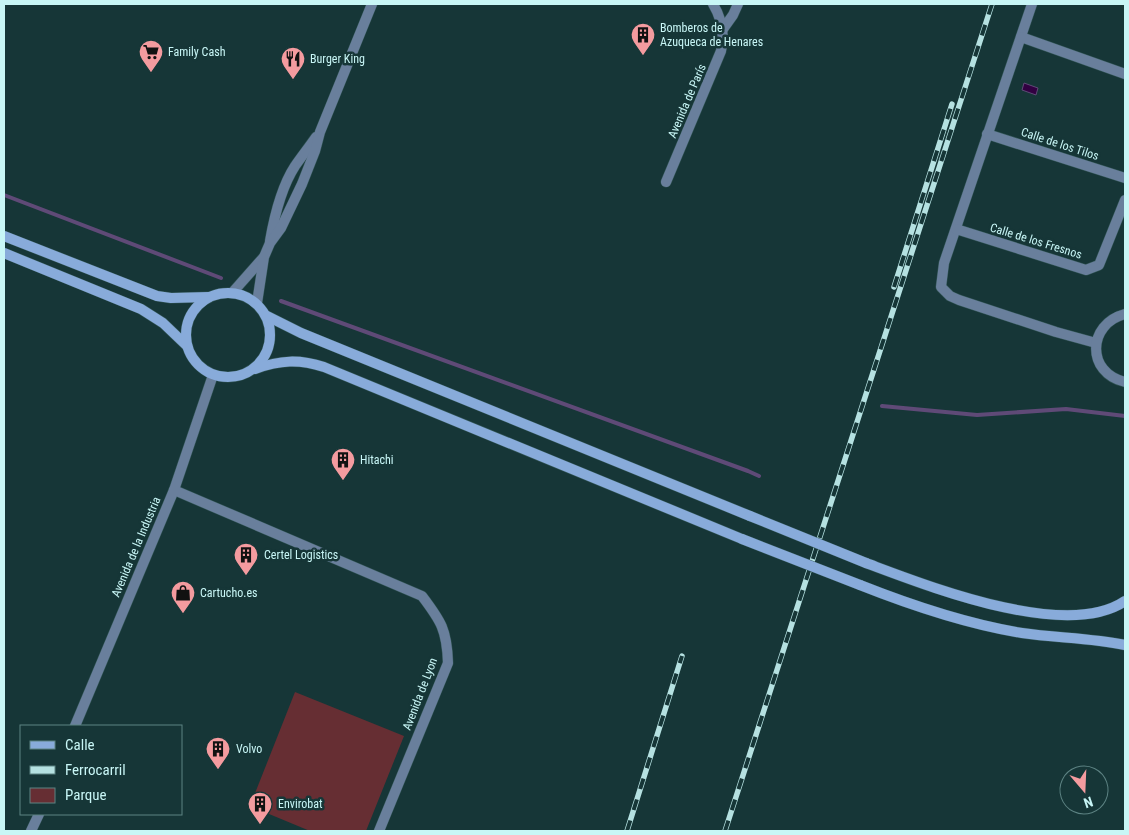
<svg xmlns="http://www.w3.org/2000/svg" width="1129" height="835" font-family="'Roboto Condensed',sans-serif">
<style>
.green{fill:#662e33}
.water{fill:#320041;stroke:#5f4a77}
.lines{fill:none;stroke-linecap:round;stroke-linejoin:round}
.stream{stroke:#5f4a77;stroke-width:4}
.minor-casing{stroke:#325556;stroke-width:11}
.tertiary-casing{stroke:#325556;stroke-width:11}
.secondary-casing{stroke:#325556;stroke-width:11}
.minor{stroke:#697f9c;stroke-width:10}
.tertiary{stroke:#697f9c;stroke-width:10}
.secondary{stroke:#88abda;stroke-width:10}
.rail-casing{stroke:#b5e1e1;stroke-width:5.5}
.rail{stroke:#163637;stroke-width:4;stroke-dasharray:11;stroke-linecap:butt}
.secondary-bridge-casing{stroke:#325556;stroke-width:11;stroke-linecap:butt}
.secondary-bridge{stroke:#88abda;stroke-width:10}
.labels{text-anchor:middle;stroke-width:5;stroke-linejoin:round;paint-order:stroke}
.poi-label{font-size:12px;fill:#c8f6f6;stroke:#163637;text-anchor:start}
.street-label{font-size:12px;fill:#c8f6f6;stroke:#163637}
</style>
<rect width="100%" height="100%" fill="#163637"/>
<path class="green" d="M 295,692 L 404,736 L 366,831 L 310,831 L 250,806 Z"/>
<path class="water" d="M 1024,83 L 1038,88 L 1036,95 L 1022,90 Z"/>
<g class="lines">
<g class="stream">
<path d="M 4,195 L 221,278"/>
<path d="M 281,301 L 748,471 L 759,476"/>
<path d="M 882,406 L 977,415 L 1066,409 L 1125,416"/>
</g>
<defs>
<g id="minor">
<path d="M 1032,4 L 944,263 L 941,287 L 950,296 L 959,300 L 1056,332 L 1096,343"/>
<path d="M 723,29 L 733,15 L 738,4"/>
<path d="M 1021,37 L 1125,74"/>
<path d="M 987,134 L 1125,178"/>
<path d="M 666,182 L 721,51 C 725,34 722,19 713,4"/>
<path d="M 956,229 L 1086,270 L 1099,265 L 1125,200"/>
<path d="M 1125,314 C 1087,324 1086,373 1125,382"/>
<path d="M 174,490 L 422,596 C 441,621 447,630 448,663 L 379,831"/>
<path d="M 75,726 L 174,490 L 213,375"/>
<path d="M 31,831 L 39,814"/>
</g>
<g id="tertiary">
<path d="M 270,241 C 274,218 282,186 295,166 C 302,156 309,147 316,137"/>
<path d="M 232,293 L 263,258"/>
<path d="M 257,303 L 264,257 L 270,243 L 281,228 L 302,184 L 315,151 L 320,132 L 372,4"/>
</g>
<g id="secondary">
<path d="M 4,236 L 157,296 L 171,298 L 209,297"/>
<path d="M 4,253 L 141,309 L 163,323 L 186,345"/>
<circle cx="228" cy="335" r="42"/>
<path d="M 267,316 L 301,333 L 750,516"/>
<path d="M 255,369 C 280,360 299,359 324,367 L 742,539"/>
<path d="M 866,563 C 928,586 1066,641 1125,601"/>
<path d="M 860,585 C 913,606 966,624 1022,633 C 1056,638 1091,638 1125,645"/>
</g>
</defs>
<use href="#minor" class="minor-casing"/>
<use href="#tertiary" class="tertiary-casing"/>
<use href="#secondary" class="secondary-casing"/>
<use href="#minor" class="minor"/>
<use href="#tertiary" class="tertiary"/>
<use href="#secondary" class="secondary"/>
<defs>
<g id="rail">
<path d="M 894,287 L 952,104"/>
<path d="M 627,831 L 682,656"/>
<path d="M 725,831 L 992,4"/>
</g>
</defs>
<use href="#rail" class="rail-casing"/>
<use href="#rail" class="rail"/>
<defs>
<g id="secondary-bridge">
<path d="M 750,516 L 866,563"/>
<path d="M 742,539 L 860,585"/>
</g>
</defs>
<use href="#secondary-bridge" class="secondary-bridge-casing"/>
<use href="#secondary-bridge" class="secondary-bridge"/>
</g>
<defs>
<symbol id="building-pin" viewBox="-11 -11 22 30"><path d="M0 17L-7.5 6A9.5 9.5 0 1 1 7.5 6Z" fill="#f49b9f" stroke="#163637"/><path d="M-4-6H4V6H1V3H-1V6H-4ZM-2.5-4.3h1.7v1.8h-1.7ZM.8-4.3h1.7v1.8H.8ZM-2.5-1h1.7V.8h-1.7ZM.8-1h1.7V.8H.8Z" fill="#111"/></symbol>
<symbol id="supermarket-pin" viewBox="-11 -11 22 30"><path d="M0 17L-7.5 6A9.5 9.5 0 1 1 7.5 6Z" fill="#f49b9f" stroke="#163637"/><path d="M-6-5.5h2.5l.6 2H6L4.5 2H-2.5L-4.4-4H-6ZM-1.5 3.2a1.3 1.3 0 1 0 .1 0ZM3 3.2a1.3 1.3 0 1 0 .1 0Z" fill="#111"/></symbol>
<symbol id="restaurant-pin" viewBox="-11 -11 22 30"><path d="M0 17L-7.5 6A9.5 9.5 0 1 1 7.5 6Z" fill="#f49b9f" stroke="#163637"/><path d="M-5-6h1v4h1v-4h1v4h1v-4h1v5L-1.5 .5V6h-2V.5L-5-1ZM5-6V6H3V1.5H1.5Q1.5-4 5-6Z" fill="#111"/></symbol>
<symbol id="shop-pin" viewBox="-11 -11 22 30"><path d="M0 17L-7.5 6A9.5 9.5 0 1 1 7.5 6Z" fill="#f49b9f" stroke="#163637"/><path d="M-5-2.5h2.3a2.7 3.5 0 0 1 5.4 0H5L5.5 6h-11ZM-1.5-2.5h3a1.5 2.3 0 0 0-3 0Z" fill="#111"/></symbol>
</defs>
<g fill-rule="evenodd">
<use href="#building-pin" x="629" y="21" width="28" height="38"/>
<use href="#supermarket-pin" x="137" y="38" width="28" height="38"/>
<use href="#restaurant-pin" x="279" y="45" width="28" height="38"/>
<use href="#building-pin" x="329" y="446" width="28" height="38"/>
<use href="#building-pin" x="232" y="541" width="28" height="38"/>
<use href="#shop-pin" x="169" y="579" width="28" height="38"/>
<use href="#building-pin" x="204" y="735" width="28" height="38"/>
<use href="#building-pin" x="246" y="790" width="28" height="38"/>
</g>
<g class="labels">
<g class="poi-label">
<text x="660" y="32">Bomberos de<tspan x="660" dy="14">Azuqueca de Henares</tspan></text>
<text x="168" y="56">Family Cash</text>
<text x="310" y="63">Burger King</text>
<text x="360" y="464">Hitachi</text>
<text x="264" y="559">Certel Logistics</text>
<text x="200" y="597">Cartucho.es</text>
<text x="236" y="753">Volvo</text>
<text x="278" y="808">Envirobat</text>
</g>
<g class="street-label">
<text transform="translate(687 101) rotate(-67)" y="4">Avenida de París</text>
<text transform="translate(1060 144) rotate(18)" y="4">Calle de los Tilos</text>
<text transform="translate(1036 241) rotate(17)" y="4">Calle de los Fresnos</text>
<text transform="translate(136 547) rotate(-67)" y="4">Avenida de la Industria</text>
<text transform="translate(420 694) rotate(-69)" y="4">Avenida de Lyon</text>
</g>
</g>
<rect width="1129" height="835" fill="none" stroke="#c8f6f6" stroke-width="10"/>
<rect x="20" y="725" width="162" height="90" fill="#163637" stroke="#5d8383"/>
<rect x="30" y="741" width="25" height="8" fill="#88abda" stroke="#5d8383"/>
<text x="65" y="750" font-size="15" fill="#c8f6f6">Calle</text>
<rect x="30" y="766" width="25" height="8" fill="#b5e1e1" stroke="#5d8383"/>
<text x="65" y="775" font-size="15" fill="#c8f6f6">Ferrocarril</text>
<rect x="30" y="788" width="25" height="15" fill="#662e33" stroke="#5d8383"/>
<text x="65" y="800" font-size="15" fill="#c8f6f6">Parque</text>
<g transform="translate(1084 790) rotate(161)"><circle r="24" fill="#163637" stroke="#5d8383"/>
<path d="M0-4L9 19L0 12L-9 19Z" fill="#f49b9f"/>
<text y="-8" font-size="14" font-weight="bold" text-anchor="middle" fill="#c8f6f6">N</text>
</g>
</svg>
